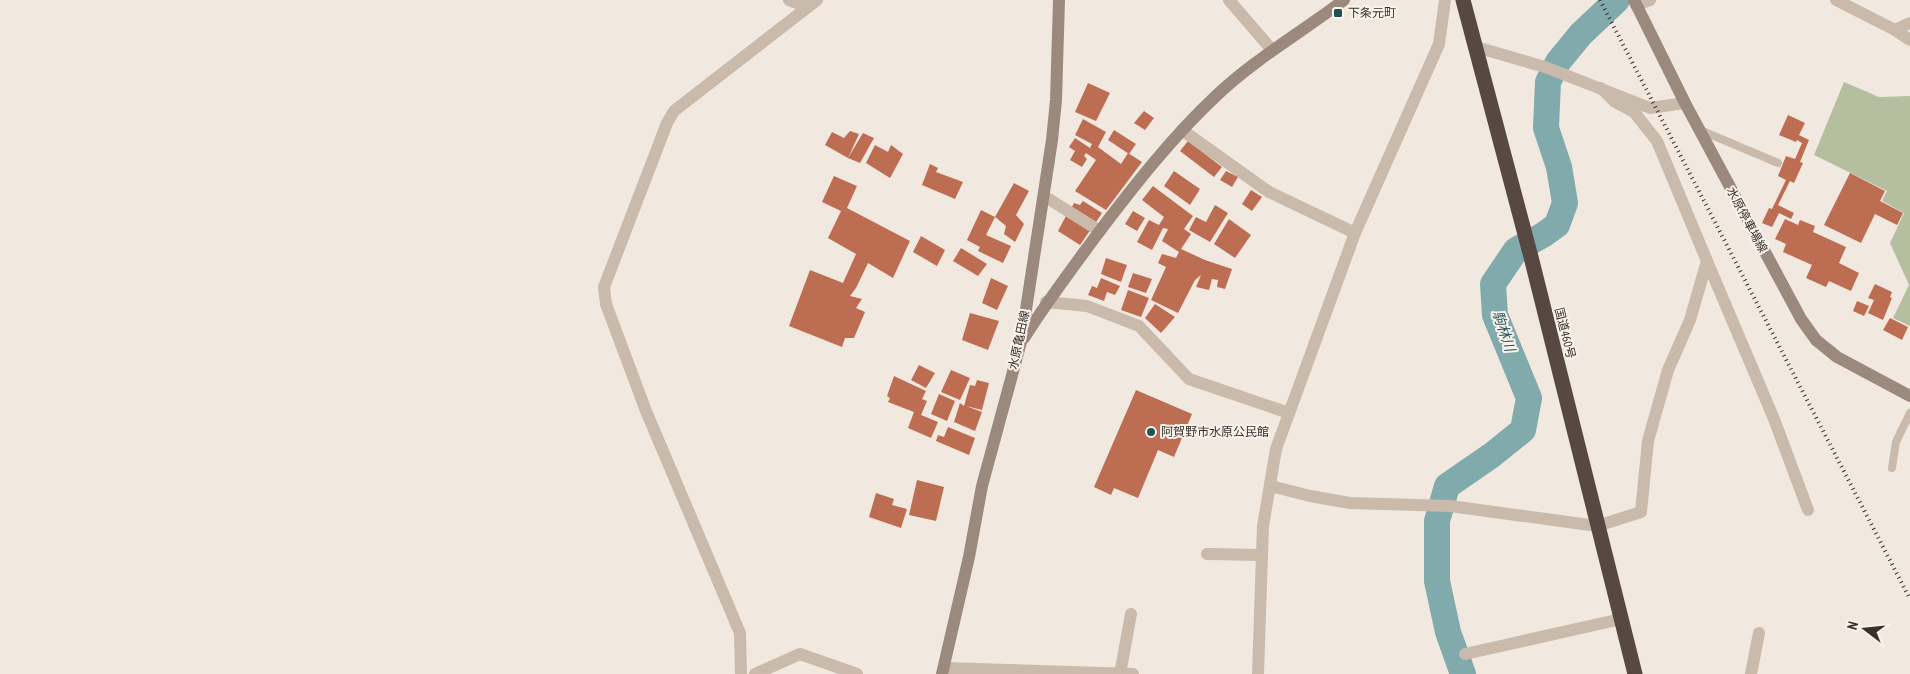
<svg xmlns="http://www.w3.org/2000/svg" width="1910" height="674" font-family="'PT Sans Narrow','Noto Sans JP',sans-serif">
<style>
.green{fill:#b5bfa0}
.lines{fill:none;stroke-linecap:round;stroke-linejoin:round}
.river{stroke:#81aaac;stroke-width:26}
.building{fill:#bd6d52}
.lane{stroke:#c9baac;stroke-width:8}
.street{stroke:#c9baac;stroke-width:12}
.secondary{stroke:#9c897e;stroke-width:12}
.highway{stroke:#574942;stroke-width:15}
.rail{stroke:#372f2b;stroke-width:4;stroke-dasharray:1 4;stroke-linecap:butt}
.poi-dot{fill:#235256;stroke:#f9f3ec;stroke-width:2}
.labels{text-anchor:middle;stroke-width:4;stroke-linejoin:round;paint-order:stroke}
.poi-label{font-size:12px;fill:#372f2b;stroke:#f9f3ec;text-anchor:start}
.street-label{font-size:12px;fill:#372f2b;stroke:#f9f3ec}
.water-label{font-size:14px;font-style:italic;fill:#235256;stroke:#f9f3ec}
</style>
<rect width="100%" height="100%" fill="#f1e9e0"/>
<path class="green" d="M 1844,82 L 1879,97 L 1910,96 L 1910,326 L 1893,318 L 1909,285 L 1890,243 L 1904,213 L 1882,201 L 1887,191 L 1814,155 Z"/>
<g class="lines">
<path class="river" d="M 1463,674 L 1448,632 L 1437,581 L 1437,521 L 1447,486 L 1492,455 L 1523,430 L 1529,398 L 1495,315 L 1493,284 L 1516,250 L 1543,235 L 1557,225 L 1565,203 L 1559,167 L 1546,128 L 1548,82 L 1558,62 L 1581,34 L 1617,0"/>
</g>
<g class="building">
<path d="M 1088,83 L 1110,93 L 1096,121 L 1075,112 Z"/>
<path d="M 1144,111 L 1154,118 L 1145,130 L 1134,123 Z"/>
<path d="M 1788,115 L 1805,123 L 1799,135 L 1809,140 L 1800,162 L 1803,163 L 1794,183 L 1790,181 L 1778,205 L 1794,213 L 1791,219 L 1779,213 L 1772,227 L 1762,223 L 1769,208 L 1772,209 L 1786,180 L 1778,176 L 1786,156 L 1795,159 L 1802,143 L 1797,140 L 1796,142 L 1779,135 Z"/>
<path d="M 1083,119 L 1106,132 L 1098,147 L 1121,164 L 1128,153 L 1142,162 L 1106,210 L 1075,191 L 1096,160 L 1086,153 L 1084,156 L 1087,159 L 1082,167 L 1070,160 L 1075,151 L 1069,147 L 1075,138 L 1090,148 L 1092,144 L 1075,135 Z"/>
<path d="M 1114,130 L 1136,144 L 1129,154 L 1108,140 Z"/>
<path d="M 850,131 L 859,134 L 848,158 L 863,133 L 874,138 L 860,163 L 848,158 L 825,145 L 832,132 L 844,138 Z"/>
<path d="M 1188,141 L 1222,167 L 1214,177 L 1180,151 Z"/>
<path d="M 875,145 L 888,152 L 891,145 L 903,154 L 890,178 L 866,163 Z"/>
<path d="M 930,164 L 938,168 L 936,172 L 963,182 L 955,199 L 922,185 Z"/>
<path d="M 1174,171 L 1200,189 L 1190,205 L 1164,186 Z"/>
<path d="M 1226,171 L 1238,177 L 1232,187 L 1220,180 Z"/>
<path d="M 1850,173 L 1885,191 L 1880,201 L 1903,213 L 1897,225 L 1875,214 L 1861,243 L 1824,225 Z"/>
<path d="M 834,176 L 857,186 L 847,208 L 910,241 L 893,278 L 868,263 L 856,288 L 850,296 L 862,299 L 856,308 L 865,312 L 854,338 L 845,338 L 842,347 L 789,326 L 810,270 L 843,283 L 856,254 L 828,238 L 841,211 L 822,202 Z"/>
<path d="M 1014,183 L 1029,191 L 1016,215 L 1024,224 L 1015,242 L 1004,234 L 1006,226 L 995,217 Z"/>
<path d="M 1153,186 L 1193,216 L 1184,229 L 1191,234 L 1181,249 L 1205,260 L 1232,269 L 1225,289 L 1217,287 L 1218,280 L 1212,279 L 1209,290 L 1196,287 L 1201,275 L 1195,280 L 1178,313 L 1151,300 L 1166,267 L 1158,263 L 1162,254 L 1176,258 L 1179,252 L 1162,241 L 1168,229 L 1163,228 L 1152,250 L 1137,242 L 1149,220 L 1159,225 L 1164,217 L 1142,200 Z"/>
<path d="M 1251,190 L 1262,197 L 1252,211 L 1242,204 Z"/>
<path d="M 1083,201 L 1102,213 L 1094,225 L 1070,211 L 1074,203 L 1080,205 Z"/>
<path d="M 1215,205 L 1228,213 L 1210,242 L 1189,230 L 1196,217 L 1206,222 Z"/>
<path d="M 981,210 L 995,217 L 986,235 L 1011,246 L 1003,263 L 978,251 L 980,247 L 967,240 Z"/>
<path d="M 1133,211 L 1145,218 L 1137,231 L 1125,224 Z"/>
<path d="M 1067,214 L 1091,229 L 1080,245 L 1058,231 Z"/>
<path d="M 1229,219 L 1251,235 L 1235,258 L 1214,244 Z"/>
<path d="M 1785,219 L 1798,225 L 1800,220 L 1815,226 L 1813,232 L 1846,247 L 1839,263 L 1859,273 L 1851,291 L 1829,281 L 1826,287 L 1806,278 L 1812,265 L 1783,252 L 1786,244 L 1775,239 Z"/>
<path d="M 921,236 L 945,250 L 937,266 L 913,252 Z"/>
<path d="M 961,248 L 987,264 L 978,276 L 953,261 Z"/>
<path d="M 1106,258 L 1127,265 L 1121,282 L 1101,274 Z"/>
<path d="M 1133,273 L 1152,279 L 1146,293 L 1128,287 Z"/>
<path d="M 991,278 L 1008,286 L 997,310 L 982,303 Z"/>
<path d="M 1101,278 L 1120,286 L 1115,295 L 1107,292 L 1104,301 L 1088,295 L 1092,286 L 1097,288 Z"/>
<path d="M 1875,284 L 1892,292 L 1890,297 L 1892,298 L 1883,320 L 1868,313 L 1874,300 L 1868,298 Z"/>
<path d="M 1128,290 L 1149,298 L 1141,317 L 1121,310 Z"/>
<path d="M 1857,301 L 1869,306 L 1864,316 L 1853,311 Z"/>
<path d="M 1155,304 L 1175,317 L 1161,333 L 1145,318 Z"/>
<path d="M 970,313 L 999,321 L 988,350 L 962,340 Z"/>
<path d="M 1890,318 L 1908,327 L 1902,340 L 1883,330 Z"/>
<path d="M 919,365 L 935,373 L 926,388 L 911,380 Z"/>
<path d="M 951,370 L 970,378 L 960,400 L 941,392 Z"/>
<path d="M 894,376 L 926,391 L 922,399 L 927,401 L 921,415 L 938,422 L 931,438 L 908,428 L 914,412 L 888,402 L 890,398 L 887,396 Z"/>
<path d="M 977,380 L 989,383 L 982,410 L 966,406 L 982,412 L 975,431 L 954,422 L 960,403 L 964,406 L 970,385 L 975,386 Z"/>
<path d="M 1136,390 L 1192,414 L 1174,457 L 1158,450 L 1138,498 L 1114,488 L 1111,495 L 1094,487 Z"/>
<path d="M 939,394 L 955,401 L 947,421 L 931,414 Z"/>
<path d="M 948,427 L 975,438 L 969,455 L 936,441 L 938,435 L 944,437 Z"/>
<path d="M 917,480 L 944,487 L 936,521 L 909,515 Z"/>
<path d="M 876,493 L 894,499 L 892,505 L 907,509 L 901,528 L 869,517 Z"/>
</g>
<g class="lines">
<g class="lane">
<path d="M 1700,130 L 1778,163"/>
<path d="M 1892,468 L 1896,442 L 1910,413"/>
</g>
<g class="street">
<path d="M 789,0 L 808,7"/>
<path d="M 1229,0 L 1272,50"/>
<path d="M 1836,0 L 1895,30 L 1910,40"/>
<path d="M 1636,5 L 1650,0"/>
<path d="M 1895,30 L 1910,23"/>
<path d="M 1476,47 L 1545,67 L 1650,108 L 1685,103"/>
<path d="M 1182,130 L 1269,192 L 1355,233"/>
<path d="M 1044,196 L 1100,231"/>
<path d="M 1707,261 L 1774,419 L 1808,510"/>
<path d="M 1046,302 L 1087,306 L 1139,326 L 1189,379 L 1289,413"/>
<path d="M 1271,486 L 1310,496 L 1350,503 L 1450,506 L 1597,526 L 1641,512 L 1648,441 L 1668,370 L 1690,320 L 1707,261 L 1657,141 L 1634,112 L 1615,102 L 1601,88"/>
<path d="M 1207,554 L 1262,555"/>
<path d="M 1465,654 L 1621,619"/>
<path d="M 944,668 L 1133,674"/>
<path d="M 741,674 L 740,633 L 646,411 L 606,304 L 604,287 L 667,123 L 674,111 L 817,0"/>
<path d="M 755,674 L 800,654 L 857,674"/>
<path d="M 1120,674 L 1131,614"/>
<path d="M 1258,674 L 1263,526 L 1276,449 L 1355,233 L 1439,44 L 1445,0"/>
<path d="M 1751,674 L 1759,633"/>
</g>
<g class="secondary">
<path d="M 1634,0 L 1685,103 L 1801,319 L 1816,340 L 1837,357 L 1910,396"/>
<path d="M 1024,338 C 1046,303 1071,270 1096,236 C 1133,187 1172,137 1217,95 C 1255,59 1302,32 1344,0"/>
<path d="M 942,674 L 969,557 L 982,486 L 1021,342 L 1052,140 L 1056,100 L 1059,0"/>
</g>
<path class="highway" d="M 1463,0 L 1531,257 L 1635,674"/>
<path class="rail" d="M 1600,0 L 1910,599"/>
</g>
<g class="poi-dot">
<rect x="1333" y="8" width="10" height="10" rx="2.5"/>
<circle cx="1151" cy="432" r="5"/>
</g>
<g class="labels">
<g class="poi-label">
<text x="1348" y="17">下条元町</text>
<text x="1161" y="436">阿賀野市水原公民館</text>
</g>
<g class="street-label">
<text transform="translate(1747 220) rotate(62)" y="4">水原停車場線</text>
<text transform="translate(1565 333) rotate(76)" y="4">国道460号</text>
<text transform="translate(1019 340) rotate(-78)" y="4">水原亀田線</text>
</g>
<g class="water-label">
<text transform="translate(1504 331) rotate(71)" y="5">駒林川</text>
</g>
</g>
<g transform="translate(1865 629) rotate(286)" stroke="#f9f3ec" stroke-width="4" paint-order="stroke">
<path d="M0-4L9 19L0 12L-9 19Z" fill="#372f2b"/>
<text y="-8" font-size="14" font-weight="bold" text-anchor="middle" fill="#372f2b">N</text>
</g>
</svg>
